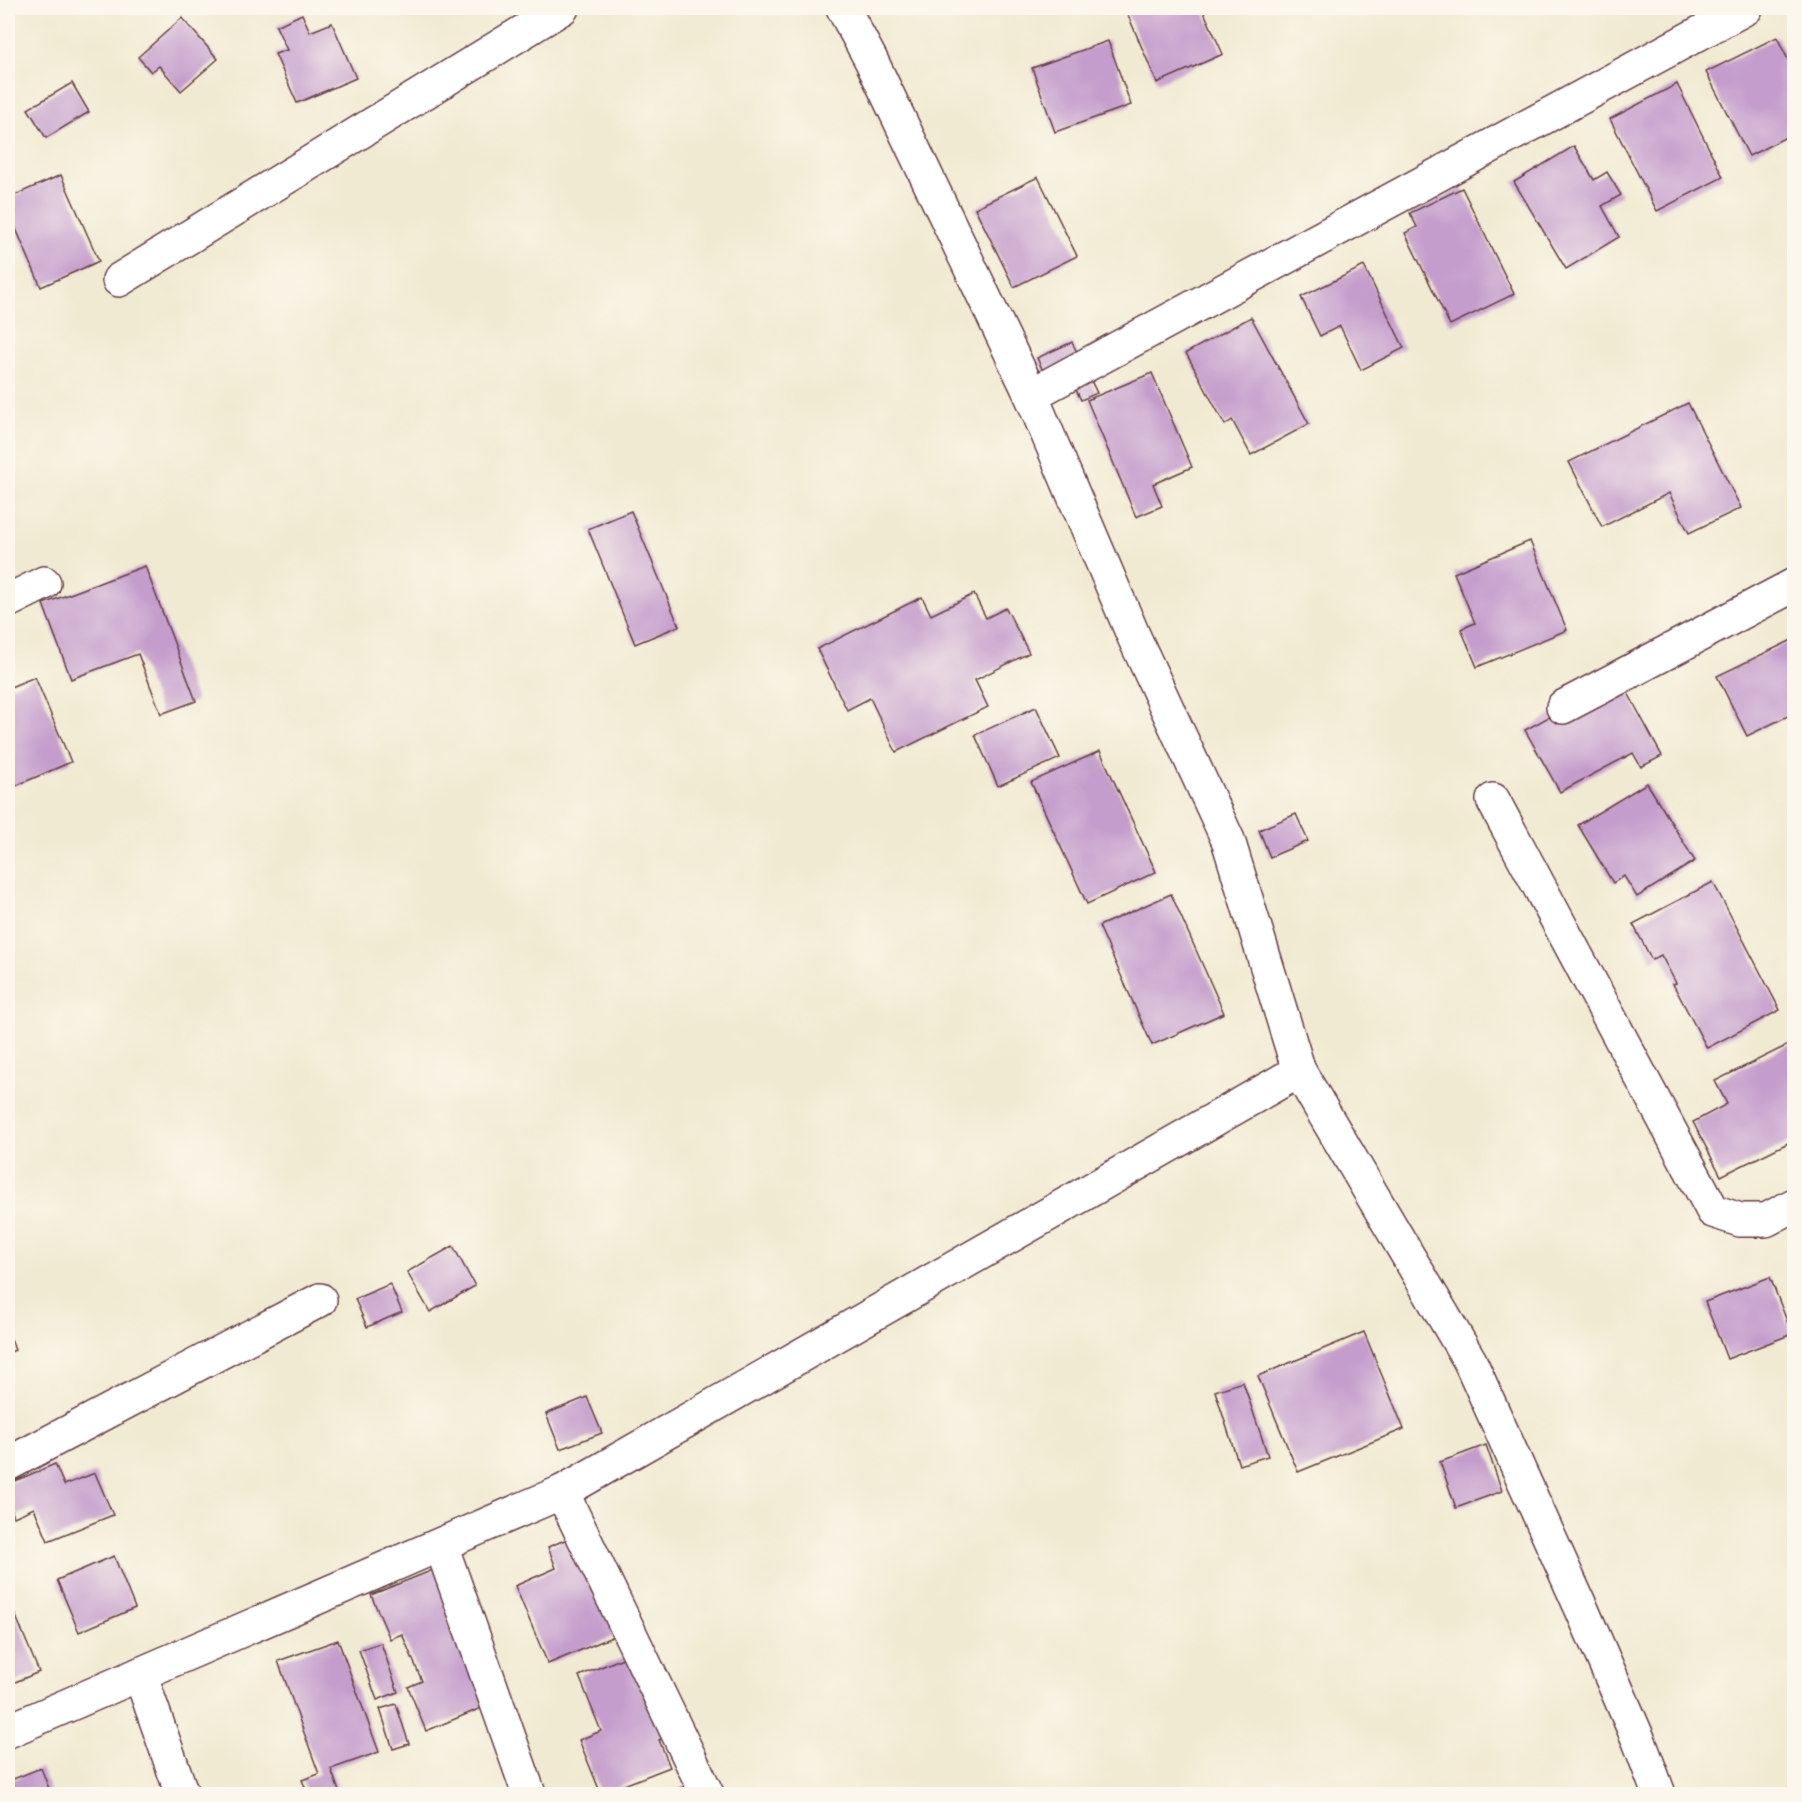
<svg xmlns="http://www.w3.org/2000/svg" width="1802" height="1802" font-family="Pangolin,sans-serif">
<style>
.building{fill:#c49dcc}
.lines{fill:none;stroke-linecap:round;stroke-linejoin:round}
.minor-casing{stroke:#633d44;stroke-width:36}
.minor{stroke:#fff;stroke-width:33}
</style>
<rect width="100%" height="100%" fill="#fbf7ec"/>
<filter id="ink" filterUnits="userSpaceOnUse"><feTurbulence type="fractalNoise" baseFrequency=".0167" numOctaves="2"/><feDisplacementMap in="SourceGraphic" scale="12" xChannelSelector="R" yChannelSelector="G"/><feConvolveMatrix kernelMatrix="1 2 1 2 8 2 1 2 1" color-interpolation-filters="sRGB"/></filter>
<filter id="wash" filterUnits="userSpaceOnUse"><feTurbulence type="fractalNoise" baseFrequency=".008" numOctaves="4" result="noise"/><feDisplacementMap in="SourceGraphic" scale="24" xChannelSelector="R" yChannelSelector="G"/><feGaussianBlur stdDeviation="1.35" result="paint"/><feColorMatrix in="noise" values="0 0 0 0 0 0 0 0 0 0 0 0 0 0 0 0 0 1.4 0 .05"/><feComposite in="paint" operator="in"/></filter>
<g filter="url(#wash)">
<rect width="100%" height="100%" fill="#f1ead2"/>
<g id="blocks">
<g class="building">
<path d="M 1125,8 L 1202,8 L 1223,54 L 1157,83 Z"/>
<path d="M 302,14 L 310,32 L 332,23 L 356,78 L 297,103 L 275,54 L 287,50 L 276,26 Z"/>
<path d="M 182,18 L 218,59 L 181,91 L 159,66 L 151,72 L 138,57 Z"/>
<path d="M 1777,37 L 1794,72 L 1794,133 L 1749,156 L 1706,72 Z"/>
<path d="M 1108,41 L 1131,105 L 1055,132 L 1032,68 Z"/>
<path d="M 72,83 L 89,112 L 46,138 L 28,109 Z"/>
<path d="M 1677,84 L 1723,177 L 1657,211 L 1610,119 Z"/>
<path d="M 1574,146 L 1594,180 L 1607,172 L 1621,195 L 1602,206 L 1619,237 L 1566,269 L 1514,182 Z"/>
<path d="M 61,175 L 99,261 L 41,287 L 8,210 L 8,198 Z"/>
<path d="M 1038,177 L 1077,256 L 1014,287 L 975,208 Z"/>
<path d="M 1462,188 L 1514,294 L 1450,325 L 1405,233 L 1417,227 L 1410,213 Z"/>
<path d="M 1364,266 L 1404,348 L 1361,370 L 1340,326 L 1320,336 L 1301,297 Z"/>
<path d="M 1251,317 L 1309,424 L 1251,455 L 1232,420 L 1225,425 L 1186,353 Z"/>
<path d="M 1072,342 L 1097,393 L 1081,400 L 1064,365 L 1045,375 L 1037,358 Z"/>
<path d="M 1152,373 L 1192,467 L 1153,484 L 1162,506 L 1136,517 L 1087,400 Z"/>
<path d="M 1688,403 L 1741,508 L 1689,533 L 1669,493 L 1602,527 L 1569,462 Z"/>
<path d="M 631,511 L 679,626 L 635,644 L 588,529 Z"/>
<path d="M 1530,541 L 1567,630 L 1477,667 L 1461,629 L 1475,623 L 1454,573 Z"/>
<path d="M 145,566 L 196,701 L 161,714 L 138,654 L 71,679 L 43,604 Z"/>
<path d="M 974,594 L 986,618 L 1006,608 L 1029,653 L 975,680 L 988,707 L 896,752 L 870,698 L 847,710 L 817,649 L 922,597 L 931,615 Z"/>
<path d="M 1794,639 L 1794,713 L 1747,736 L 1717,676 Z"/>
<path d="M 35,677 L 71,762 L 8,789 L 8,688 Z"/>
<path d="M 1627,691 L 1662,756 L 1641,767 L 1633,753 L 1560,792 L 1525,730 L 1591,694 Z"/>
<path d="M 1036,707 L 1060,758 L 998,786 L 975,735 Z"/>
<path d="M 1100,751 L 1156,872 L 1087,904 L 1031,782 Z"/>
<path d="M 1647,783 L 1695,861 L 1637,897 L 1624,876 L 1613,883 L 1578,825 Z"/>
<path d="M 1296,814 L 1308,841 L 1270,857 L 1259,830 Z"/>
<path d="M 1713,882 L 1780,1010 L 1707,1048 L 1673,984 L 1676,983 L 1661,955 L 1652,960 L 1633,924 Z"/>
<path d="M 1171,894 L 1224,1013 L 1152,1045 L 1099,926 Z"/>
<path d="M 1794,1042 L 1794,1140 L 1721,1176 L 1693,1122 L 1727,1104 L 1715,1081 Z"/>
<path d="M 453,1246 L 475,1286 L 430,1312 L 407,1272 Z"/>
<path d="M 1770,1277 L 1792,1334 L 1727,1359 L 1705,1302 Z"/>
<path d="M 390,1284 L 402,1312 L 367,1327 L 355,1299 Z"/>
<path d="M 8,1331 L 15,1350 L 8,1353 Z"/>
<path d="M 1364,1332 L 1404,1429 L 1298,1472 L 1258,1376 Z"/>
<path d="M 1243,1382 L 1268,1456 L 1239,1465 L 1215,1391 Z"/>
<path d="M 587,1397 L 602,1433 L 560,1449 L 546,1414 Z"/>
<path d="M 1486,1445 L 1502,1491 L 1456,1508 L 1440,1462 Z"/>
<path d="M 55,1464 L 64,1485 L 95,1473 L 113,1515 L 48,1541 L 34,1508 L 14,1517 L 8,1501 L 8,1484 Z"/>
<path d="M 584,1532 L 626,1631 L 548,1664 L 515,1586 L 556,1568 L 548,1547 Z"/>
<path d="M 114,1556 L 135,1608 L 79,1632 L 57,1580 Z"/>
<path d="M 443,1566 L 498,1701 L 426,1731 L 408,1687 L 422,1681 L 402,1634 L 390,1639 L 371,1595 Z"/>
<path d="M 8,1597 L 39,1672 L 8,1685 Z"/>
<path d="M 338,1640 L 379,1752 L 331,1769 L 340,1794 L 308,1794 L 302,1780 L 319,1774 L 278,1661 Z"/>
<path d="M 381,1643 L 398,1692 L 377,1700 L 359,1650 Z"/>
<path d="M 640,1651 L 673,1734 L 659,1740 L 670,1767 L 601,1794 L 579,1740 L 601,1731 L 579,1676 Z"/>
<path d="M 396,1704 L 409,1744 L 393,1749 L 380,1709 Z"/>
<path d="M 41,1768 L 51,1794 L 9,1794 L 8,1781 Z"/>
<path d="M 697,1782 L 702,1794 L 664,1794 Z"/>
</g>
</g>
</g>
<g filter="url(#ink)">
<use href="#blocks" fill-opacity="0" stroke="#633d44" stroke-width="1.5"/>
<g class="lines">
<defs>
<g id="minor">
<path d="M 843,8 L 871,60 L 1031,395 L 1134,637 L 1228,840 L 1299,1071 L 1470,1361 L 1583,1612 L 1639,1741 L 1659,1794"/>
<path d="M 119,280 L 562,8"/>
<path d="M 1031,395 L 1746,8"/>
<path d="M 8,601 L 44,583"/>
<path d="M 1563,707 L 1794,585"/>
<path d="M 1493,800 L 1713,1211 L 1740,1220 L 1766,1220 L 1794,1205"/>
<path d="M 8,1464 L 320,1300"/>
<path d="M 562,1492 L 707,1794"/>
<path d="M 441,1545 L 529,1794"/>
<path d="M 140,1674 L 182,1794"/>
<path d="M 8,1731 L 562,1492 L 1299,1071"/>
</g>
</defs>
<use href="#minor" class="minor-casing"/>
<use href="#minor" class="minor"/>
</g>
</g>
<rect width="1802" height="1802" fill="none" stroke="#fbf7ec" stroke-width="30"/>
</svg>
